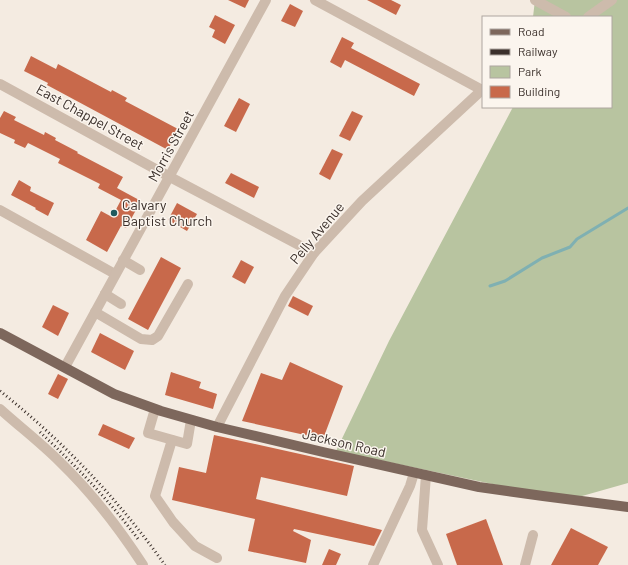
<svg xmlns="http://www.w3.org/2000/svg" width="628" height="565" font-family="Barlow,sans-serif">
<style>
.green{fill:#b8c4a0}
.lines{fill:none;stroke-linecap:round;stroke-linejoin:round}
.stream{stroke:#7fb0b2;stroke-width:3}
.building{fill:#c8694b}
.minor{stroke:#cdbbac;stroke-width:10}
.major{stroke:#7d675c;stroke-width:10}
.rail{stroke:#3b302b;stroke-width:3;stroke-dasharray:1 3;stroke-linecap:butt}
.poi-dot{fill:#1f5a5e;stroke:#fbf5ee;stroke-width:1.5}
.labels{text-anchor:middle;stroke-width:3;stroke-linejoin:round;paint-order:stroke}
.street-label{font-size:14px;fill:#3b302b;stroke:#fbf5ee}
.poi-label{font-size:14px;fill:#3b302b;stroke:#fbf5ee;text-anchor:start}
</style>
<rect width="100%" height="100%" fill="#f4ebe1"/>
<path class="green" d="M 535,0 L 628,0 L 628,483 L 568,500 L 336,451 L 389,341 L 513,107 L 611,107 L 611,17 L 533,17 Z"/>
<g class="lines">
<path class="stream" d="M 490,286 L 505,281 L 542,258 L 570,247 L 577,239 L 628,208"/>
</g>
<g class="building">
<path d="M 228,0 L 249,0 L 245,8 Z"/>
<path d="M 367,0 L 391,0 L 401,5 L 396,15 Z"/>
<path d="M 290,4 L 303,11 L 295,27 L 281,21 Z"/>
<path d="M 215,15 L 235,25 L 225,44 L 212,37 L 215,30 L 209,27 Z"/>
<path d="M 342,37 L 354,43 L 351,48 L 420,84 L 414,96 L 345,60 L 341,68 L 330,62 Z"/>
<path d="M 31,56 L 56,69 L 58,64 L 111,92 L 112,90 L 127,98 L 125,101 L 178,129 L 168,150 L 47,85 L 48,83 L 24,71 Z"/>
<path d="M 239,98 L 250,104 L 236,132 L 224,126 Z"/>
<path d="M 4,111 L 16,117 L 14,120 L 44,135 L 45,132 L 56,138 L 55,140 L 78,152 L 77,153 L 123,177 L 117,188 L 141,201 L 126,228 L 121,226 L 107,252 L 86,240 L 101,211 L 112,217 L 121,200 L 98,188 L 100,184 L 58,163 L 60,159 L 28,143 L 25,148 L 14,143 L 15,140 L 0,133 L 0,118 Z"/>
<path d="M 352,111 L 363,116 L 350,141 L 339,136 Z"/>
<path d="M 332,149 L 343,154 L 330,180 L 319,174 Z"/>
<path d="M 231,173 L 259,187 L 254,198 L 225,183 Z"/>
<path d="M 19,180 L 31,187 L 30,191 L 54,203 L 48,216 L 35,209 L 36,208 L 11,195 Z"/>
<path d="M 177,203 L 197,214 L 187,231 L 168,220 Z"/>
<path d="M 161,257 L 181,268 L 148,330 L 128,319 Z"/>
<path d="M 241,260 L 254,267 L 245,284 L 232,277 Z"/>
<path d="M 293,296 L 313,306 L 308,316 L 288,306 Z"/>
<path d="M 53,305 L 69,313 L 58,336 L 42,327 Z"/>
<path d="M 100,333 L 134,351 L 125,370 L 91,352 Z"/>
<path d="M 290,362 L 343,386 L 323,439 L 242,421 L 261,373 L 282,380 Z"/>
<path d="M 171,372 L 201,382 L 199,388 L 217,394 L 213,409 L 165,395 Z"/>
<path d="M 58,374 L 68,379 L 58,399 L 48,394 Z"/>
<path d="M 103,424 L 135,438 L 129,449 L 98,435 Z"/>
<path d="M 214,435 L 354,466 L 347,496 L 261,477 L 256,499 L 382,530 L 374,546 L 294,529 L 293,531 L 311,540 L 306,563 L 248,551 L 255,519 L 172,500 L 179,467 L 206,473 Z"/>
<path d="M 486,519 L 503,565 L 457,565 L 446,534 Z"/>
<path d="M 571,528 L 608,547 L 598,565 L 551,565 Z"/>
<path d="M 329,549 L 341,554 L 336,565 L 322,565 Z"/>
</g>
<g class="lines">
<g class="minor">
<path d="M 315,0 L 482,90"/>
<path d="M 535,0 L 566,17"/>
<path d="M 588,17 L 612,0"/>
<path d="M 0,84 L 170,177 L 314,253"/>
<path d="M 0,210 L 115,274"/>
<path d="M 123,260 L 140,270"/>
<path d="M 105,294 L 121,304"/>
<path d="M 95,312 L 141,339 L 152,340 L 158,336 L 188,284"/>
<path d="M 65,367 L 266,0"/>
<path d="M 0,409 C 20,427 41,443 60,462 C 92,493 119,528 143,565"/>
<path d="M 155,409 L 148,433 L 187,444 L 191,420"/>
<path d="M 217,427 L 285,296 L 314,253 L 362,201 L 483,89"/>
<path d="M 172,440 L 155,496 L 173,522 L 195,546 L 217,558"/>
<path d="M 426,475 L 422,530 L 438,565"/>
<path d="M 373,565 L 410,486 L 414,473"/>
<path d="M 525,565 L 533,535"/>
</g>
<path class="major" d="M 0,333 L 114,394 L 161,411 L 217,427 L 323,452 L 479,487 L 543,496 L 628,507"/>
<g class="rail">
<path d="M 0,391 C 63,441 118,499 165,565"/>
<path d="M 40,432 C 75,465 109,500 138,539"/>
</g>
</g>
<circle class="poi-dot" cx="114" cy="213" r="4"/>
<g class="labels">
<g class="street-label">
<text transform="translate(90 117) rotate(29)" y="5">East Chappel Street</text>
<text transform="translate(171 146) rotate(-61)" y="5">Morris Street</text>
<text transform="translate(317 233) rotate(-50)" y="5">Pelly Avenue</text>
<text transform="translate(344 443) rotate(13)" y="5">Jackson Road</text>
</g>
<g class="poi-label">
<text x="122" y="210">Calvary<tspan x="122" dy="16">Baptist Church</tspan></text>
</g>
</g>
<rect x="482" y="16" width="130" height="92" fill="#fbf5ee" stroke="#aea6a0"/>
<rect x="490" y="29" width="20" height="6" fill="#7d675c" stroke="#aea6a0"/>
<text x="518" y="36" font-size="12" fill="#3b302b">Road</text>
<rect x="490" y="49" width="20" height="6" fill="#3b302b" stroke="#aea6a0"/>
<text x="518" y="56" font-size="12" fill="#3b302b">Railway</text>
<rect x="490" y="66" width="20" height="12" fill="#b8c4a0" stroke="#aea6a0"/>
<text x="518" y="76" font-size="12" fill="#3b302b">Park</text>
<rect x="490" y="86" width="20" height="12" fill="#c8694b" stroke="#aea6a0"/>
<text x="518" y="96" font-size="12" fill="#3b302b">Building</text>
</svg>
